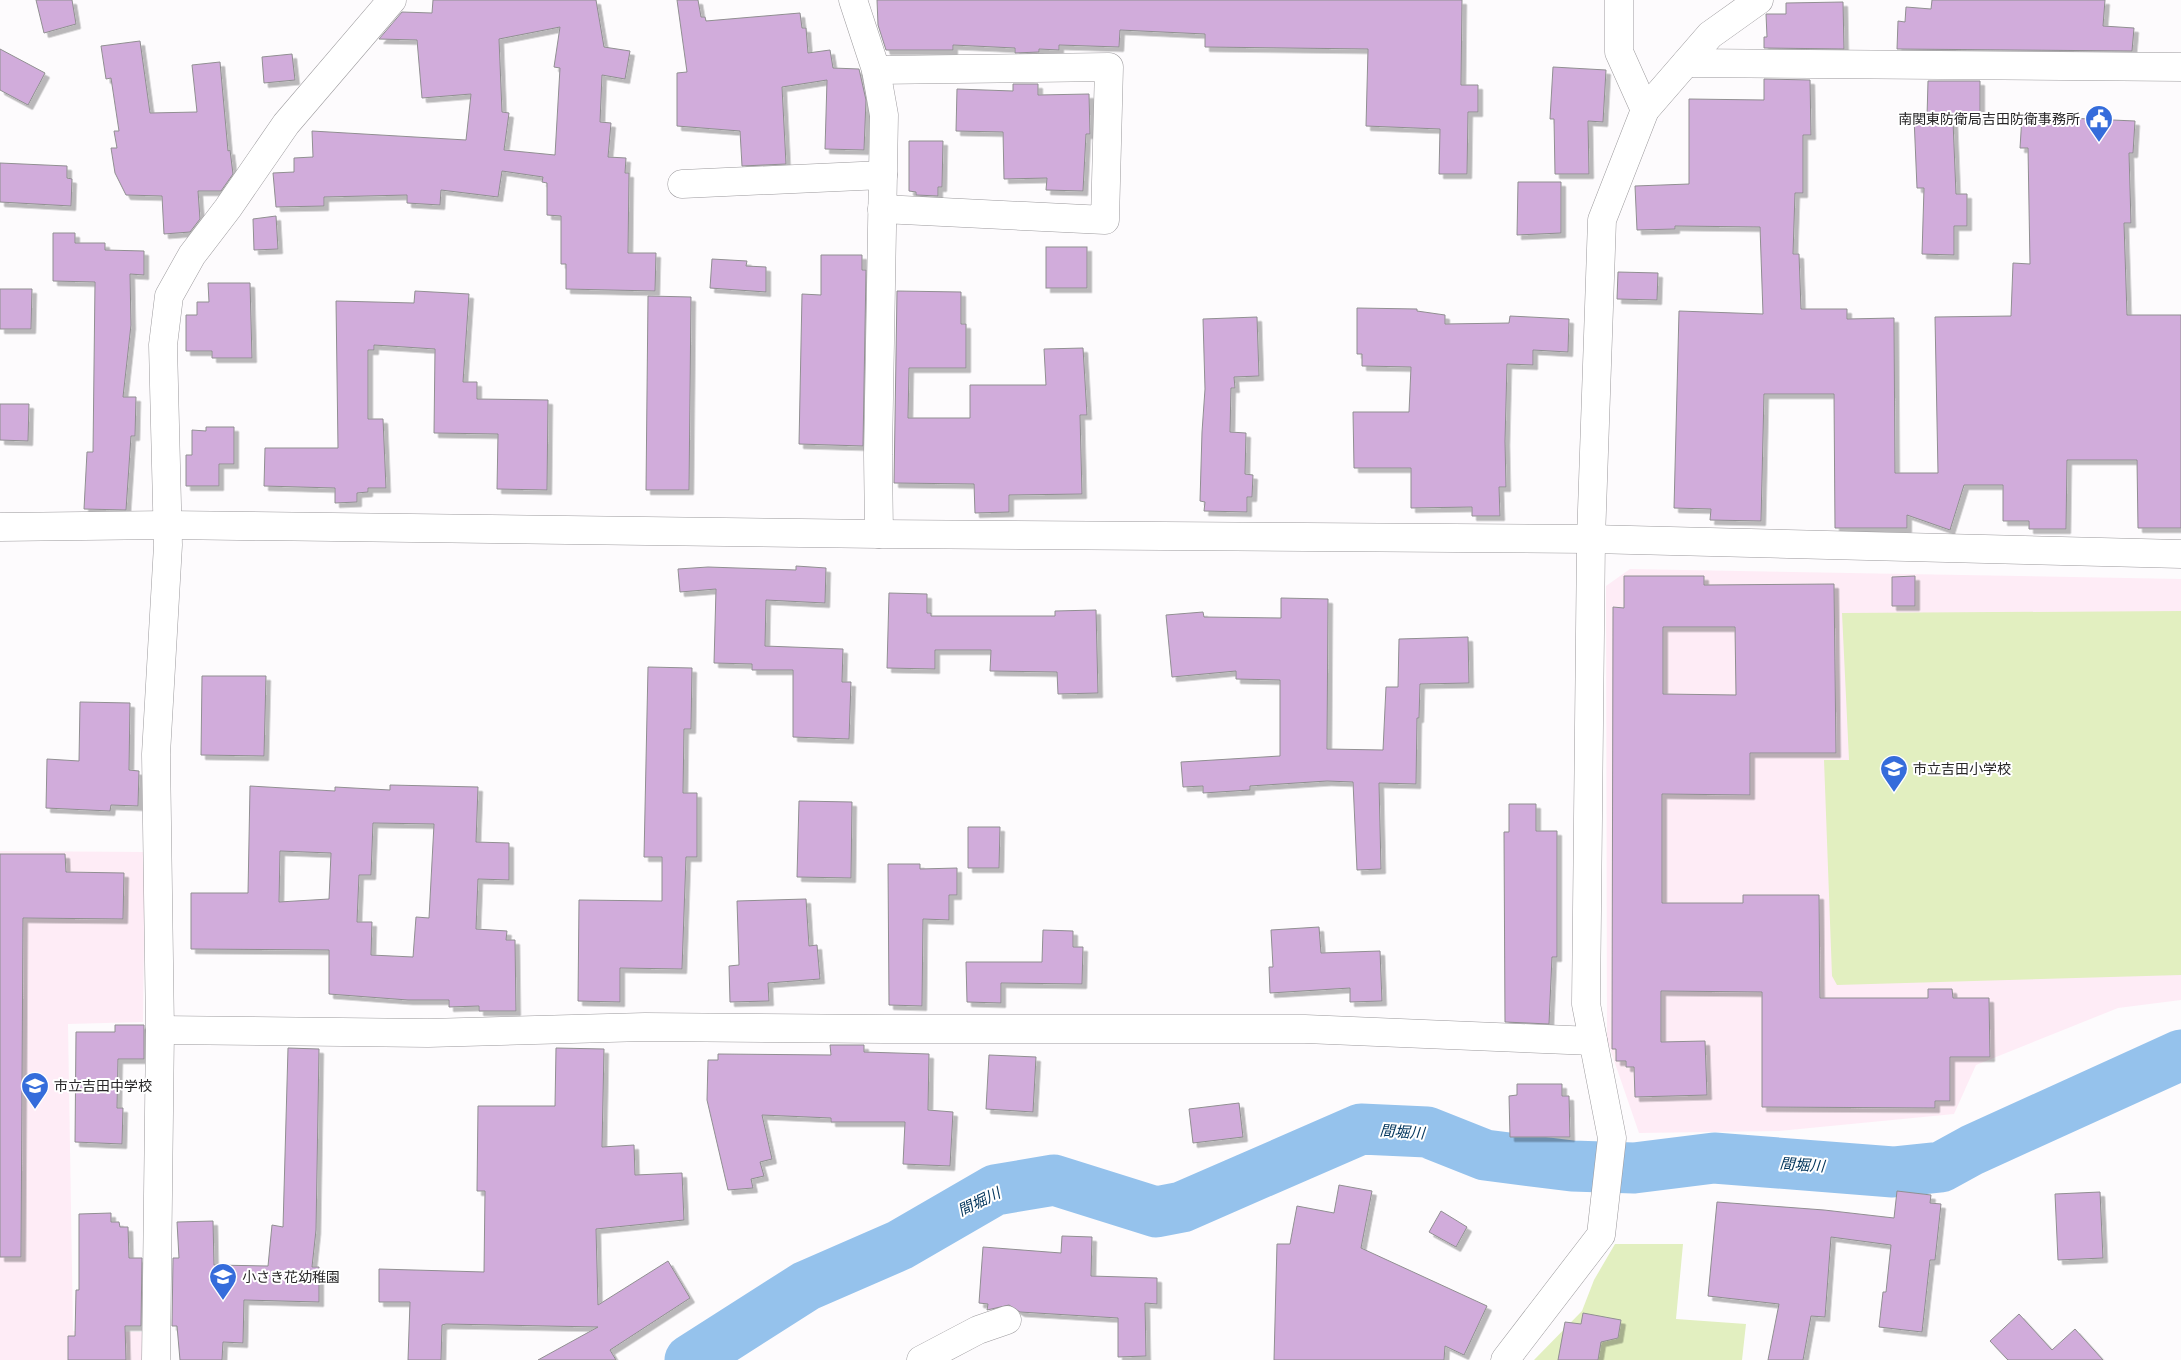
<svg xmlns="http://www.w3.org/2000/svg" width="2181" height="1360" font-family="'Alegreya Sans','Noto Sans JP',sans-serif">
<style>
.education{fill:#feecf6}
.green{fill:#e2efc0}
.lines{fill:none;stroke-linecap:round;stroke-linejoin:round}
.river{stroke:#95c2ec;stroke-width:51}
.building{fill:#d1acdb;stroke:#908f91;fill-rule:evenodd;filter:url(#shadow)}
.minor-casing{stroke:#9c9a9d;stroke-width:29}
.minor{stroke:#fff;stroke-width:28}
.labels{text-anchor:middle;stroke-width:4;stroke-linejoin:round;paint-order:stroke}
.poi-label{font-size:14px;fill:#272627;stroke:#fff;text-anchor:start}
.water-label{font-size:15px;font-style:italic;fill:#00345b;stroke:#fff}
</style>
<defs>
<filter id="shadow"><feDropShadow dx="4.5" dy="4.5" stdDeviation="0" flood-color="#0004"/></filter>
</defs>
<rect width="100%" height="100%" fill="#fdfbfd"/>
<g class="education">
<path d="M 1630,569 L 2181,579 L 2181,1000 L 2118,1008 L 1976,1065 L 1954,1114 L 1779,1131 L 1639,1133 L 1607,1040 L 1606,586 Z"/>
<path d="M 0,851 L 145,852 L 143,1022 L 68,1024 L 73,1331 L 146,1332 L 146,1360 L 0,1360 Z"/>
</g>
<g class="green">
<path d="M 2181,611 L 2181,975 L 1837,985 L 1832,976 L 1824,760 L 1849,760 L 1842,613 Z"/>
<path d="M 1615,1244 L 1683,1244 L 1676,1319 L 1746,1324 L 1742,1360 L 1534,1360 L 1582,1311 L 1594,1280 Z"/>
</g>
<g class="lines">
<path class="river" d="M 690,1360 L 806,1286 L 900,1245 L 995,1190 L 1054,1180 L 1156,1212 L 1182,1207 L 1361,1129 L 1427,1132 L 1485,1155 L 1572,1166 L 1634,1168 L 1714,1158 L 1893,1172 L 1941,1167 L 1972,1150 L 2181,1055"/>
</g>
<g class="building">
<path d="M 36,0 L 72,0 L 76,24 L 44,33 Z"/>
<path d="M 433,0 L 596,0 L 604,47 L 630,51 L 625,79 L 602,75 L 600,122 L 611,123 L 608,157 L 626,158 L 625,173 L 629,173 L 628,253 L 656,253 L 655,291 L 566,289 L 566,264 L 561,264 L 561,216 L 547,215 L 547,183 L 542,182 L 543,177 L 502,171 L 498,197 L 441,190 L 440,205 L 407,203 L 407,195 L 324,197 L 324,206 L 276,207 L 273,173 L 294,172 L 294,158 L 313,157 L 312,131 L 466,140 L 471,94 L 422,98 L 417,40 L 379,39 L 402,12 L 432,13 ZM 560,27 L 554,67 L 560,68 L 555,155 L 504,150 L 509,113 L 502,112 L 499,39 Z"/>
<path d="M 677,0 L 698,0 L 701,17 L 705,17 L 706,21 L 800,13 L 802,28 L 806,28 L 808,53 L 830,50 L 833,68 L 859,69 L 866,100 L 864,150 L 825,149 L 827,80 L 782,87 L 786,164 L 742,166 L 740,131 L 677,126 L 677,73 L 687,72 Z"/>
<path d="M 877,0 L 1462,0 L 1461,85 L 1478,85 L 1478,112 L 1468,112 L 1467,174 L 1439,174 L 1440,129 L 1366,126 L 1368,49 L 1205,47 L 1205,34 L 1120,30 L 1119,47 L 1059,45 L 1059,50 L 1039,49 L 1039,52 L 1015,53 L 1015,48 L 953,45 L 953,50 L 886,50 L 878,25 Z"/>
<path d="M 1932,0 L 2105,0 L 2103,26 L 2134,28 L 2132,51 L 1897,49 L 1898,21 L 1905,22 L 1906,7 L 1931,9 Z"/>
<path d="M 1843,2 L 1844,49 L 1764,48 L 1764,37 L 1767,37 L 1766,14 L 1786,14 L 1786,3 Z"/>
<path d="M 140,41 L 150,113 L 197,112 L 192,65 L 220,62 L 228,151 L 230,150 L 233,174 L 221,191 L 198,191 L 200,219 L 190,232 L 164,234 L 162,196 L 126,195 L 115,173 L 111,148 L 117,148 L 114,131 L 119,131 L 111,78 L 106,79 L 101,46 Z"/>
<path d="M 0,49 L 45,73 L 28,105 L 0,90 Z"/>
<path d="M 292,54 L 295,80 L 264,83 L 262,57 Z"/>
<path d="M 1553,67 L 1606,70 L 1603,122 L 1588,121 L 1589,174 L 1555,174 L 1554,119 L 1550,119 Z"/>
<path d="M 1764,79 L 1810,80 L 1811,135 L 1803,135 L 1803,193 L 1795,193 L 1793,254 L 1799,254 L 1801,309 L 1847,309 L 1847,319 L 1894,318 L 1895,473 L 1938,473 L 1935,317 L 2011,316 L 2013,263 L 2030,264 L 2028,148 L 2020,148 L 2022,116 L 2135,121 L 2133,153 L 2129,153 L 2131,223 L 2124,223 L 2127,315 L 2181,315 L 2181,528 L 2138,528 L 2137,460 L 2067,460 L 2066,529 L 2029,529 L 2029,521 L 2003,521 L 2003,485 L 1964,485 L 1950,530 L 1907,515 L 1907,528 L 1835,528 L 1834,394 L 1764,394 L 1761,521 L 1710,520 L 1711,509 L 1674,508 L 1679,311 L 1763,314 L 1760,227 L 1675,226 L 1675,229 L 1637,230 L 1635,186 L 1689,184 L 1689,99 L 1764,100 Z"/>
<path d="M 1928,81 L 1980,81 L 1980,120 L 1953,121 L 1956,194 L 1967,194 L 1967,226 L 1954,226 L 1954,255 L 1922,254 L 1924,188 L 1917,188 L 1914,117 L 1927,117 Z"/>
<path d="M 1013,84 L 1038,84 L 1038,95 L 1089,94 L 1090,134 L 1086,134 L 1083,191 L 1046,190 L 1047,178 L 1004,179 L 1003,132 L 956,131 L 957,89 L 1013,91 Z"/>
<path d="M 909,141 L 943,141 L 942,187 L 938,187 L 938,196 L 916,195 L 916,192 L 909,191 Z"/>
<path d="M 0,163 L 67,166 L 67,178 L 72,179 L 71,206 L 0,202 Z"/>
<path d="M 1518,182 L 1561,182 L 1561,233 L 1517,235 Z"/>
<path d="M 276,216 L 278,249 L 254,250 L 253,219 Z"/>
<path d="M 53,233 L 75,233 L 75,243 L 105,243 L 105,250 L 144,251 L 144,275 L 130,274 L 131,325 L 123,397 L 136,397 L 135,436 L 131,436 L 126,510 L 84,509 L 87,452 L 93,452 L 95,282 L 53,281 Z"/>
<rect x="1046" y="247" width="41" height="41"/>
<path d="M 821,255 L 862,255 L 862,270 L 866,270 L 863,446 L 799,444 L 802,294 L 821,295 Z"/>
<path d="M 712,259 L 747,261 L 746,266 L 766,267 L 766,292 L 710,288 Z"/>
<path d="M 1618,272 L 1658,273 L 1657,300 L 1617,299 Z"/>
<path d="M 208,283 L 250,283 L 252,358 L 212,358 L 212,351 L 186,351 L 186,315 L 197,315 L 197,302 L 209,302 Z"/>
<path d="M 0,289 L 32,289 L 31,329 L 0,329 Z"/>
<path d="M 415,291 L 469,294 L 463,382 L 477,382 L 477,399 L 548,400 L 547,490 L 497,489 L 498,434 L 434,433 L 435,349 L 374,345 L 374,350 L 368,350 L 368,419 L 383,419 L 386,488 L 368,488 L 368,492 L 357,493 L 357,502 L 335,503 L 335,488 L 264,486 L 265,448 L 338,448 L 336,301 L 414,303 Z"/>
<path d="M 897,291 L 961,292 L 961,324 L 966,324 L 966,368 L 909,368 L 908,418 L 970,418 L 970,385 L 1046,385 L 1044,349 L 1083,348 L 1087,415 L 1080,415 L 1082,494 L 1009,495 L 1009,512 L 975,513 L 974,484 L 894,483 Z"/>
<path d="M 648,296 L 691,297 L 689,490 L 646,490 Z"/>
<path d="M 1357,308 L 1417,309 L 1417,311 L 1445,315 L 1445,324 L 1509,323 L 1510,316 L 1569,319 L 1568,352 L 1533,350 L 1533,365 L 1507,364 L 1505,441 L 1506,487 L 1499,487 L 1500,516 L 1472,516 L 1472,507 L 1411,508 L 1411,468 L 1354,468 L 1353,412 L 1409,412 L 1411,367 L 1362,366 L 1362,354 L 1357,354 Z"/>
<path d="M 1257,317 L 1259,376 L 1234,377 L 1235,388 L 1231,388 L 1230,432 L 1246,433 L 1245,474 L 1253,475 L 1252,497 L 1247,497 L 1247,512 L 1204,511 L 1205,502 L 1200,501 L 1202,432 L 1205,389 L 1203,319 Z"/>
<path d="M 0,404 L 29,404 L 28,441 L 0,440 Z"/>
<path d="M 206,427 L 234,427 L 234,464 L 219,464 L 219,486 L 186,486 L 186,455 L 192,455 L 192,430 L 206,431 Z"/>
<path d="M 796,566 L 826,568 L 825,603 L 766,600 L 765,646 L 843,649 L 842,682 L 851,682 L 849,739 L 793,737 L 793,670 L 752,670 L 752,664 L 714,663 L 716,589 L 680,592 L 678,569 L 708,567 L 796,570 Z"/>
<path d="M 1624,576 L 1704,576 L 1704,585 L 1834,584 L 1836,753 L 1750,753 L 1750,795 L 1662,794 L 1662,903 L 1743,903 L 1743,895 L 1819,895 L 1820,998 L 1928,998 L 1928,989 L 1952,989 L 1953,998 L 1989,998 L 1990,1057 L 1950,1057 L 1950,1101 L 1935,1101 L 1935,1108 L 1762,1107 L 1762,992 L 1661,991 L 1661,1042 L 1705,1041 L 1707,1095 L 1635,1097 L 1634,1067 L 1626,1067 L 1626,1061 L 1616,1061 L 1616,1049 L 1612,1049 L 1613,607 L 1624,608 ZM 1663,627 L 1735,627 L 1736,695 L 1663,694 Z"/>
<path d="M 1915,576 L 1915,606 L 1892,606 L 1892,577 Z"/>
<path d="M 889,593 L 927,594 L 927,613 L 931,613 L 931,616 L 1055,616 L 1055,611 L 1096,610 L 1098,693 L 1058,694 L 1057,672 L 990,671 L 991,650 L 935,650 L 935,669 L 887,668 Z"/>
<path d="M 1281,598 L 1328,599 L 1327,749 L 1383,750 L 1386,687 L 1398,687 L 1399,639 L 1468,637 L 1469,683 L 1420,684 L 1419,718 L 1417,718 L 1416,784 L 1379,783 L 1381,869 L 1357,870 L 1353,782 L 1327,781 L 1250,786 L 1250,790 L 1203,793 L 1203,786 L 1183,787 L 1181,762 L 1280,756 L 1280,680 L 1236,679 L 1236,671 L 1172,677 L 1166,615 L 1203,612 L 1204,617 L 1281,618 Z"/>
<path d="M 648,667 L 692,668 L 691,729 L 684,729 L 683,793 L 697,793 L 697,857 L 686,857 L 682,969 L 620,968 L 620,1002 L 578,1001 L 579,900 L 662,901 L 662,857 L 644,857 Z"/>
<path d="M 202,676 L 266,676 L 264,756 L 201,755 Z"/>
<path d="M 80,702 L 130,703 L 129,770 L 139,771 L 138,806 L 111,805 L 110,811 L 46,808 L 47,759 L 79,761 Z"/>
<path d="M 390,785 L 478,787 L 476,842 L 509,843 L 509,880 L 478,879 L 476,929 L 507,931 L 506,940 L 515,940 L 516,1011 L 479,1011 L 479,1006 L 449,1007 L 449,1000 L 408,1000 L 329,994 L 329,950 L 191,949 L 191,893 L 248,893 L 250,786 L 335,791 L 335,787 L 390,790 ZM 373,823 L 434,824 L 429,918 L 416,917 L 413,957 L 371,955 L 372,922 L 357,922 L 359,875 L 371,875 ZM 280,851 L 331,853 L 329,899 L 279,902 Z"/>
<path d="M 799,801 L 852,802 L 851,878 L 797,877 Z"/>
<path d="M 1509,804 L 1536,804 L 1536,831 L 1557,831 L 1557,957 L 1552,957 L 1549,1024 L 1505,1022 L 1504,832 L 1509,832 Z"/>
<path d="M 968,827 L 1000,827 L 999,868 L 968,868 Z"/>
<path d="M 0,854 L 65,854 L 66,872 L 124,873 L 123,919 L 23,918 L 21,1257 L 0,1257 Z"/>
<path d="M 888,864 L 920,864 L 920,869 L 957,868 L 957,895 L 949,895 L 949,920 L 923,919 L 922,1006 L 889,1005 Z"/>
<path d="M 806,899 L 809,946 L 817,945 L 820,979 L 768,983 L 769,1001 L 730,1002 L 729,966 L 739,965 L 737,901 Z"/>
<path d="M 1319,927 L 1321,953 L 1380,951 L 1382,1001 L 1350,1002 L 1350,988 L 1270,993 L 1269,967 L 1273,967 L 1271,930 Z"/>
<path d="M 1043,930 L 1073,931 L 1073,947 L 1083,947 L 1082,984 L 1001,983 L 1001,1003 L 967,1002 L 966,962 L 1042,962 Z"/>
<path d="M 115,1025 L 144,1025 L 144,1059 L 118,1059 L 117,1108 L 123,1108 L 122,1144 L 75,1142 L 76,1032 L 115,1032 Z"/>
<path d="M 830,1045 L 864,1045 L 864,1052 L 929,1054 L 928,1110 L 953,1112 L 950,1166 L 903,1164 L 905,1122 L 831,1122 L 831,1118 L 762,1115 L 772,1159 L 760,1162 L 764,1176 L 751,1179 L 753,1188 L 728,1190 L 707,1100 L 708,1060 L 718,1060 L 718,1054 L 831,1055 Z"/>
<path d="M 288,1048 L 319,1049 L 316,1230 L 312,1267 L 319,1267 L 319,1302 L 244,1300 L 243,1343 L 223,1342 L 222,1360 L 180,1360 L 177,1326 L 172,1326 L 173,1258 L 179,1258 L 177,1222 L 213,1221 L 214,1265 L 268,1266 L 272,1225 L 283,1227 Z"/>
<path d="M 556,1048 L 604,1049 L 602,1147 L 634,1145 L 635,1175 L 682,1173 L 684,1220 L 596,1229 L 598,1305 L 668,1261 L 690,1298 L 610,1350 L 616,1360 L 538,1360 L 598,1327 L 446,1324 L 442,1325 L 441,1360 L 408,1360 L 410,1302 L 379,1302 L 379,1269 L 484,1272 L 485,1191 L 477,1191 L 478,1106 L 555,1106 Z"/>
<path d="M 989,1055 L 1036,1057 L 1033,1112 L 986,1109 Z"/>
<path d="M 1517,1084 L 1562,1084 L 1562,1096 L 1569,1096 L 1570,1137 L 1510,1137 L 1509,1096 L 1517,1095 Z"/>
<path d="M 1239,1103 L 1243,1137 L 1193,1143 L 1189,1109 Z"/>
<path d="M 1339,1185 L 1372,1191 L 1361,1248 L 1487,1306 L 1464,1355 L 1445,1346 L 1444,1360 L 1274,1360 L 1277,1244 L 1290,1244 L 1297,1206 L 1334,1213 Z"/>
<path d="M 1897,1191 L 1931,1195 L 1930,1203 L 1941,1204 L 1935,1260 L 1930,1260 L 1922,1332 L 1879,1327 L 1883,1292 L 1886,1292 L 1891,1245 L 1831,1237 L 1825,1317 L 1811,1316 L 1803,1360 L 1768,1360 L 1779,1304 L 1708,1296 L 1717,1202 L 1824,1210 L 1894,1218 Z"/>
<path d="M 2100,1192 L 2103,1258 L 2058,1260 L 2055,1194 Z"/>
<path d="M 1441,1211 L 1467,1227 L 1456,1247 L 1429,1232 Z"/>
<path d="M 111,1213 L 111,1222 L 119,1222 L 120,1227 L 128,1227 L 129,1258 L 142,1258 L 141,1326 L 125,1326 L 126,1360 L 68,1360 L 68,1336 L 75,1336 L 76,1290 L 79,1290 L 79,1214 Z"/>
<path d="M 1062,1236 L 1092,1237 L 1091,1276 L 1157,1278 L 1157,1304 L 1145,1303 L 1146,1356 L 1118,1357 L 1118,1318 L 1020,1312 L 1009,1305 L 987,1310 L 988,1304 L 979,1303 L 983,1247 L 1061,1253 Z"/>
<path d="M 1583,1313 L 1621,1320 L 1618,1338 L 1601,1342 L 1598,1360 L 1558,1360 L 1565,1322 L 1581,1324 Z"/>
<path d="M 2019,1314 L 2052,1350 L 2075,1329 L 2103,1360 L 2008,1360 L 1990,1341 Z"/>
</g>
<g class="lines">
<defs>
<g id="minor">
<path d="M 853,0 L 876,70 L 884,115 L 878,455 L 879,534"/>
<path d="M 1619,0 L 1619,52 L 1645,110"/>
<path d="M 1686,63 L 2181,67"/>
<path d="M 876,70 L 1109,67 L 1105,220 L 882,209"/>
<path d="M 682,184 L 883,175"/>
<path d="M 0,527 L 167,525 L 879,534 L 1591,539 L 2181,554"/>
<path d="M 160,1030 L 428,1033 L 645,1027 L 884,1029 L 1305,1029 L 1593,1041"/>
<path d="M 156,1360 L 160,1030 L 156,754 L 168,545 L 163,345 L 169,296 L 192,255 L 228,208 L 286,124 L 392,0"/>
<path d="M 921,1360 L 978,1330 L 1007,1320"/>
<path d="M 1505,1360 L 1601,1235 L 1612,1138 L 1586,1004 L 1591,539 L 1602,220 L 1645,110 L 1710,35 L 1759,0"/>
</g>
</defs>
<use href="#minor" class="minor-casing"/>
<use href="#minor" class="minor"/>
</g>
<defs>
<symbol id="civic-pin" viewBox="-11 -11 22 30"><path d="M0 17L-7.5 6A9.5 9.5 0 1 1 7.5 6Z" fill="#356cdb" stroke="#fff"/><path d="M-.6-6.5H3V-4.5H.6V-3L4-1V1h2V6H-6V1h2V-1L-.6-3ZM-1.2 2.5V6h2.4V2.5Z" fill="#fff"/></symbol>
<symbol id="school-pin" viewBox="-11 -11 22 30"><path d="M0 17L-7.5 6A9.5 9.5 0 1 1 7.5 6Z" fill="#356cdb" stroke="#fff"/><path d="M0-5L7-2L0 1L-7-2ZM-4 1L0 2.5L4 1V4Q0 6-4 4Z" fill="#fff"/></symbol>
</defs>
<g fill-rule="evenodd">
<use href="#civic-pin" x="2083" y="103" width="32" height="43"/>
<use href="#school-pin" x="1878" y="753" width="32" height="43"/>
<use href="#school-pin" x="19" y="1070" width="32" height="43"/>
<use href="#school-pin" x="207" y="1261" width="32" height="43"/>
</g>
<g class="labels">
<g class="poi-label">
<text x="2080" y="124" text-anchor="end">南関東防衛局吉田防衛事務所</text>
<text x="1913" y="774">市立吉田小学校</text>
<text x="54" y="1091">市立吉田中学校</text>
<text x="242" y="1282">小さき花幼稚園</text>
</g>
<g class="water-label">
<text transform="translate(1402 1132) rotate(4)" y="5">間堀川</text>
<text transform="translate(1802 1165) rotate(4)" y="5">間堀川</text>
<text transform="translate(979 1202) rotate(-26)" y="5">間堀川</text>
</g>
</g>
</svg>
